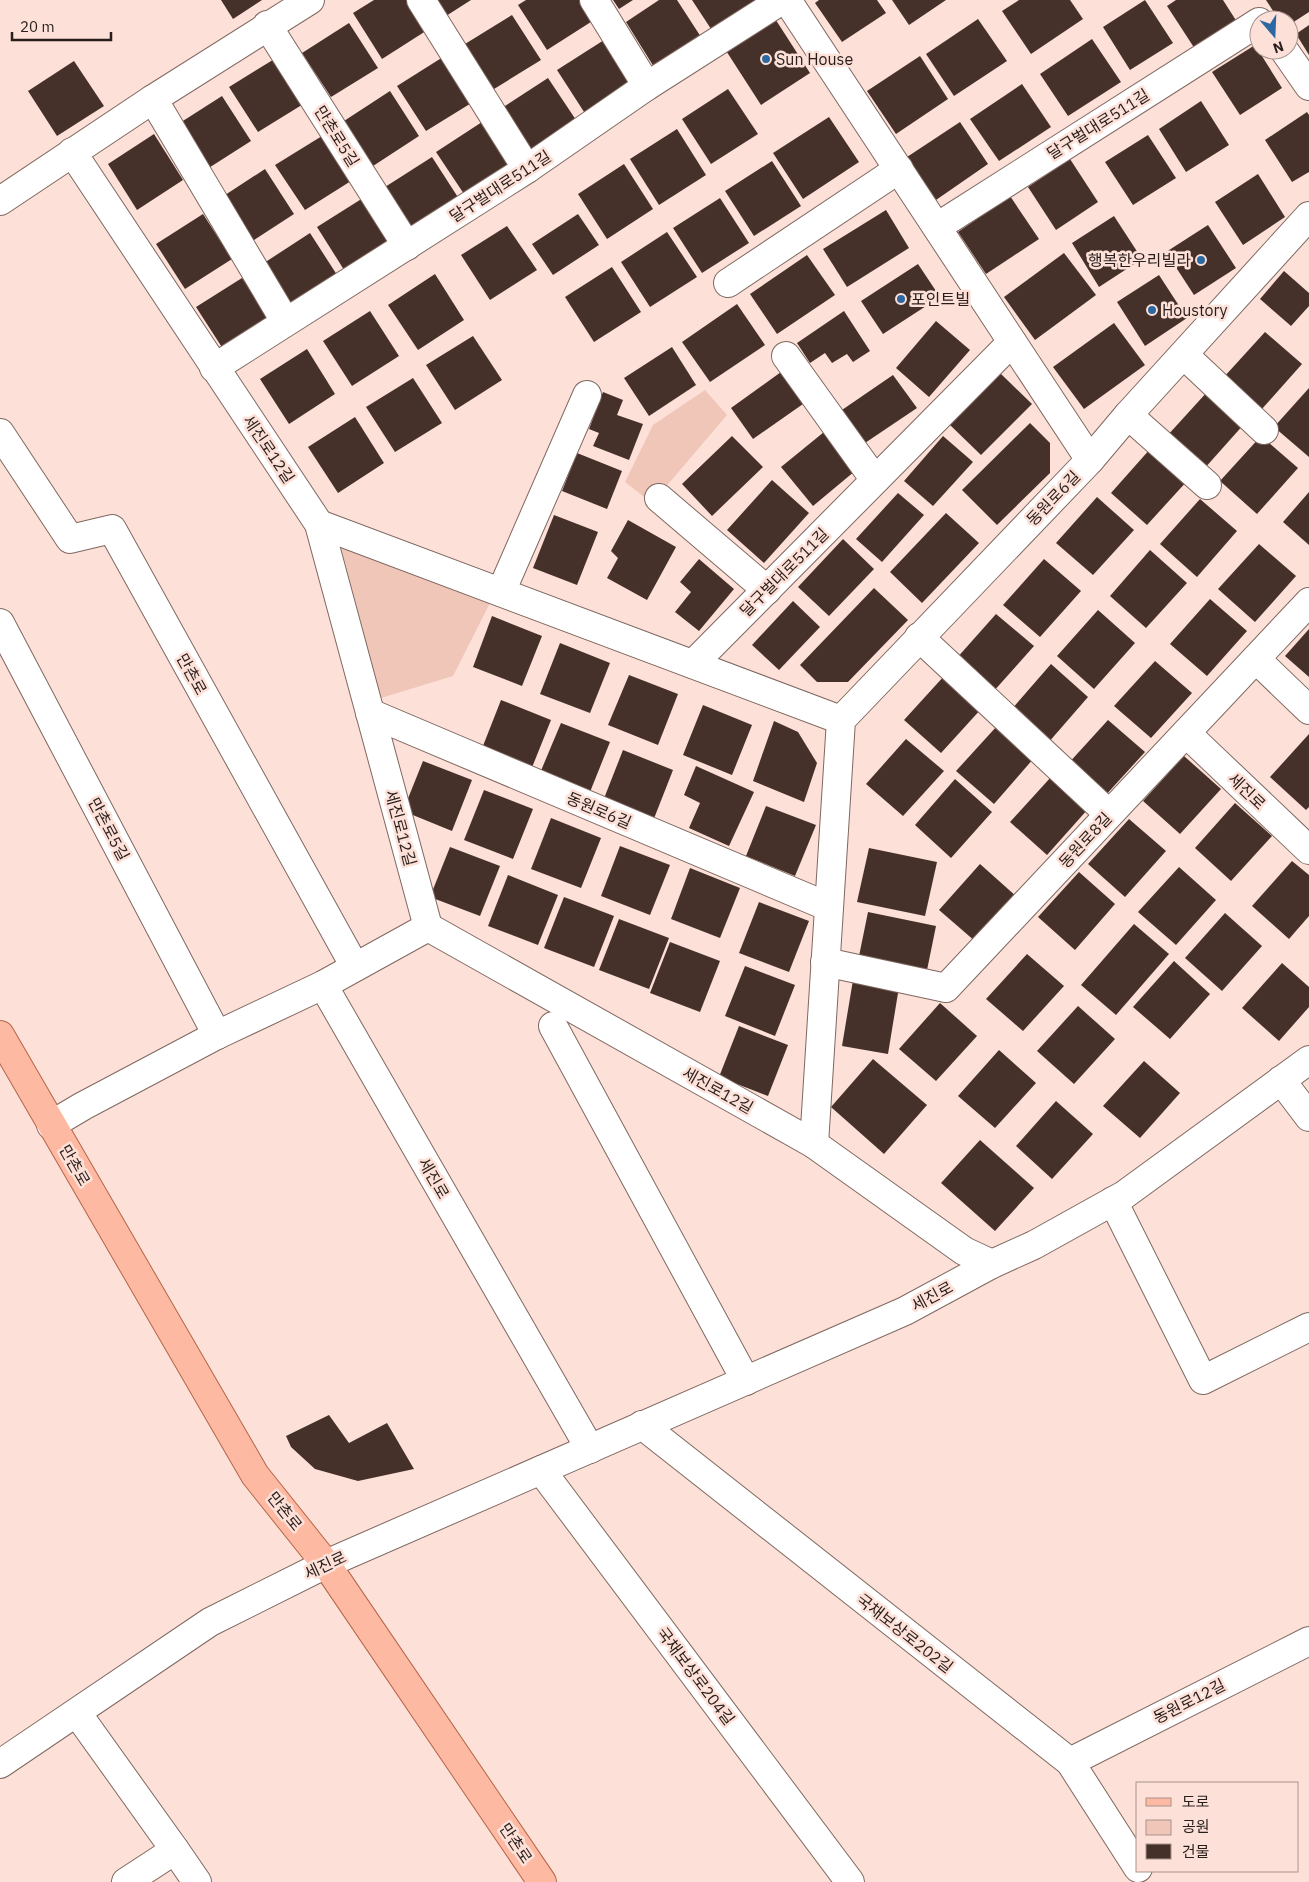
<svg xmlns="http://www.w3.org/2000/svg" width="1309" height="1882" font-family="'IBM Plex Sans','Noto Sans KR',sans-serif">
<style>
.green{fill:#efc6b8}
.building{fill:#46312a}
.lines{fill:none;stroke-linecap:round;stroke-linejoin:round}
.minor-casing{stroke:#7f6860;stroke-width:30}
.major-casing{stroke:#b3654a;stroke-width:30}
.minor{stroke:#fff;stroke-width:28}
.major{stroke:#feb9a2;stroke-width:28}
.poi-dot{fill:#2d68a0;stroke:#fde1d8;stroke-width:2}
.labels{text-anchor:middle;stroke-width:5;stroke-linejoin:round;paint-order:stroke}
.poi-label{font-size:16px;fill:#281e1b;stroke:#fde1d8;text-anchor:start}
.street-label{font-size:16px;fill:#281e1b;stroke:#fde1d8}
</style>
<rect width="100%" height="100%" fill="#fde1d8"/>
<g class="green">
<path d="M 705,390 L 727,415 L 652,503 L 625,482 L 653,425 Z"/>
<path d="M 341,547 L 490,603 L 453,676 L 381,698 Z"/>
</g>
<g class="building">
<path d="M 221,0 L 262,0 L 233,19 Z"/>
<path d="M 374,0 L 410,0 L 429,29 L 382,59 L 353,13 Z"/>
<path d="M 435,0 L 471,0 L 446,16 Z"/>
<path d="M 526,0 L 580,0 L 594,20 L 547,50 L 518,5 Z"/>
<path d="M 613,0 L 633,0 L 619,9 Z"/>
<path d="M 659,0 L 677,0 L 701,37 L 654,67 L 626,22 Z"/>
<path d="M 692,0 L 758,0 L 713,32 Z"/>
<path d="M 819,0 L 877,0 L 886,13 L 842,42 L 815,3 Z"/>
<path d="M 892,0 L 946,0 L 909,25 Z"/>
<path d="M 1019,0 L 1070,0 L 1083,19 L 1031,54 L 1002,11 Z"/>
<path d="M 1145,0 L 1173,43 L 1130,70 L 1103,27 Z"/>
<path d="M 1176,0 L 1223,0 L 1237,22 L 1195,49 L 1167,6 Z"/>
<path d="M 1266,0 L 1309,0 L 1309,12 L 1289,25 L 1289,20 L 1279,20 Z"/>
<path d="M 772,14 L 810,73 L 761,105 L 723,46 Z"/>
<path d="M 512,15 L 541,60 L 494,89 L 465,44 Z"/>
<path d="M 978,19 L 1007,61 L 954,96 L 926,54 Z"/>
<path d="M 349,23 L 378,68 L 331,97 L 302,53 Z"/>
<path d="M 1309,25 L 1309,55 L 1296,34 Z"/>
<path d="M 1092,39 L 1121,82 L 1068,116 L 1040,74 Z"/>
<path d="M 604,40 L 633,85 L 586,115 L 557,70 Z"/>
<path d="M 1255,45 L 1282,88 L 1240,115 L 1212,72 Z"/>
<path d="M 920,56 L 948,99 L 896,134 L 867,91 Z"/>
<path d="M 443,57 L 473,102 L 426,131 L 397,86 Z"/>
<path d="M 276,58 L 305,103 L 258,132 L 229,87 Z"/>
<path d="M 74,61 L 104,106 L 57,136 L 28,91 Z"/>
<path d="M 548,78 L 578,123 L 531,153 L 502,108 Z"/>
<path d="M 1022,84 L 1051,127 L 999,161 L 970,119 Z"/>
<path d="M 728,89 L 758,134 L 711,164 L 682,119 Z"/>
<path d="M 390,91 L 419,136 L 373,166 L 344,121 Z"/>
<path d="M 222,96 L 251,141 L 204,171 L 175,126 Z"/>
<path d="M 1201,101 L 1229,145 L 1186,172 L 1159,129 Z"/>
<path d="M 1307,112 L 1309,115 L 1309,172 L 1292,182 L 1265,140 Z"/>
<path d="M 829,117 L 859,162 L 803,199 L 773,153 Z"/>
<path d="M 482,122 L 512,167 L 466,197 L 436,152 Z"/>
<path d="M 960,122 L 988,164 L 936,200 L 907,157 Z"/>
<path d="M 677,129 L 706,175 L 659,205 L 630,159 Z"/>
<path d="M 154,134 L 183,180 L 137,210 L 108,164 Z"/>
<path d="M 1148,135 L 1176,178 L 1133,205 L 1105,162 Z"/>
<path d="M 322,136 L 351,181 L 305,210 L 275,165 Z"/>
<path d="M 432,157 L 461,202 L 414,232 L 385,187 Z"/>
<path d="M 1070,159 L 1098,202 L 1056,230 L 1028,187 Z"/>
<path d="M 772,161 L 801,206 L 754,236 L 725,191 Z"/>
<path d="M 624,164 L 653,209 L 607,239 L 578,194 Z"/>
<path d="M 265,169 L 294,214 L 248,244 L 219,199 Z"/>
<path d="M 1258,174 L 1285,217 L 1243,245 L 1215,202 Z"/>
<path d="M 1010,196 L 1039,239 L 986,274 L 958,232 Z"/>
<path d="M 363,198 L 393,243 L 346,273 L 317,227 Z"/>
<path d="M 720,198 L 749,243 L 702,273 L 673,228 Z"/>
<path d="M 886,210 L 909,248 L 847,287 L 823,249 Z"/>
<path d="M 203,214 L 232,259 L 185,289 L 156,244 Z"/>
<path d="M 578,214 L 599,245 L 553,275 L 532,244 Z"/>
<path d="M 1114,216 L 1142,259 L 1099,287 L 1072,243 Z"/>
<path d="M 1208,225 L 1236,268 L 1194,295 L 1166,252 Z"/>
<path d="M 507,226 L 537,270 L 490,300 L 461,255 Z"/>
<path d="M 667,232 L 697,277 L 650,307 L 621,262 Z"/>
<path d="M 310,233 L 339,278 L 293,308 L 264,263 Z"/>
<path d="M 1064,253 L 1096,295 L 1035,340 L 1004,297 Z"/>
<path d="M 807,255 L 835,295 L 777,334 L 750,294 Z"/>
<path d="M 918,264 L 940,297 L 883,334 L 861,301 Z"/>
<path d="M 612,267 L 641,312 L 594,342 L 565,297 Z"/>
<path d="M 1284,271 L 1309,293 L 1309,306 L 1291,326 L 1260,299 Z"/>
<path d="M 435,274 L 464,320 L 418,350 L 388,305 Z"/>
<path d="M 1159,275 L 1187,318 L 1145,346 L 1117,302 Z"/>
<path d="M 242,278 L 272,322 L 225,352 L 196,307 Z"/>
<path d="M 737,304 L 765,345 L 710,382 L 682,342 Z"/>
<path d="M 370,311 L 399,356 L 352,386 L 323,341 Z"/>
<path d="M 844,311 L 870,351 L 853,362 L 847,354 L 832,363 L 825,353 L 810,363 L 797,343 Z"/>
<path d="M 936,321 L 970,350 L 929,397 L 896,368 Z"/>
<path d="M 1114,323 L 1145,365 L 1084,409 L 1053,367 Z"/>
<path d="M 1265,332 L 1302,364 L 1261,410 L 1224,377 Z"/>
<path d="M 473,336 L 502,380 L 455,410 L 426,365 Z"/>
<path d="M 672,347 L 696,385 L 649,416 L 624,378 Z"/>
<path d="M 307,349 L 335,394 L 289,424 L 260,379 Z"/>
<path d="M 781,372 L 803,404 L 753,439 L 731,408 Z"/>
<path d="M 1000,373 L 1032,404 L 981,455 L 949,424 Z"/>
<path d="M 893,375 L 917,408 L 862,445 L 839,412 Z"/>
<path d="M 413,378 L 442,423 L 395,452 L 366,407 Z"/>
<path d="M 1309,388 L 1309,457 L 1274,427 Z"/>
<path d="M 1208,391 L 1245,423 L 1204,469 L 1167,436 Z"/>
<path d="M 603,392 L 623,400 L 617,415 L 643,424 L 629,460 L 593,446 L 599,433 L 589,429 Z"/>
<path d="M 355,417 L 384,463 L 338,493 L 308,447 Z"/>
<path d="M 1030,423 L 1050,443 L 1050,473 L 997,525 L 962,490 Z"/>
<path d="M 824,432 L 855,471 L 813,506 L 781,467 Z"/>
<path d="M 732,436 L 763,467 L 712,516 L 682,484 Z"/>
<path d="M 943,436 L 973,462 L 933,506 L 904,481 Z"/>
<path d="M 1261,436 L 1298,468 L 1257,514 L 1220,481 Z"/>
<path d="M 1151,448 L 1188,480 L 1147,525 L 1111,493 Z"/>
<path d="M 577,453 L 622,471 L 607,509 L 562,491 Z"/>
<path d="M 772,480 L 809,513 L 764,563 L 727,530 Z"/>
<path d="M 1309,492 L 1309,545 L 1283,522 Z"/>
<path d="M 898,493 L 924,515 L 882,562 L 856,539 Z"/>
<path d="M 1097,497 L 1134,530 L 1093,575 L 1056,543 Z"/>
<path d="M 1200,499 L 1237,531 L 1197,577 L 1160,544 Z"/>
<path d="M 946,513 L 979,543 L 922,603 L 890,572 Z"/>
<path d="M 554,515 L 598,532 L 577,585 L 533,568 Z"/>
<path d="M 628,520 L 676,547 L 647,600 L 607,578 L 618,558 L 611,551 Z"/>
<path d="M 843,539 L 874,569 L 829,616 L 798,587 Z"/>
<path d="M 1259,544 L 1296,576 L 1255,622 L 1218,589 Z"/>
<path d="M 1150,550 L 1187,583 L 1146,628 L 1110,596 Z"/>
<path d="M 699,559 L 734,589 L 699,631 L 675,612 L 691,592 L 680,582 Z"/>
<path d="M 1044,559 L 1081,591 L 1040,637 L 1003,605 Z"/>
<path d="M 874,588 L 908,620 L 848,682 L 817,682 L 800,665 Z"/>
<path d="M 1210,599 L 1247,631 L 1207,676 L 1170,644 Z"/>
<path d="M 793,601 L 820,627 L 779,670 L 752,645 Z"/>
<path d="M 1098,610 L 1135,643 L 1094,689 L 1057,656 Z"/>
<path d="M 996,614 L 1034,646 L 993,692 L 956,659 Z"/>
<path d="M 492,616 L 542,636 L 522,686 L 473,667 Z"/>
<path d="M 1309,629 L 1309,677 L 1285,656 Z"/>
<path d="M 560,643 L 610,663 L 590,713 L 540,694 Z"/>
<path d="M 1155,661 L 1192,693 L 1151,738 L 1114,706 Z"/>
<path d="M 1051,664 L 1088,697 L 1048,743 L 1011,710 Z"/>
<path d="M 629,675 L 678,694 L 658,745 L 608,725 Z"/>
<path d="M 945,675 L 982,708 L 941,753 L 904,720 Z"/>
<path d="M 501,700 L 551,720 L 531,770 L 481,751 Z"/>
<path d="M 703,705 L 752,725 L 732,775 L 683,755 Z"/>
<path d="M 1108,720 L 1145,752 L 1104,797 L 1067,765 Z"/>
<path d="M 774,721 L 798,732 L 817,763 L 804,802 L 753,781 Z"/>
<path d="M 561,723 L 610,742 L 590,792 L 540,773 Z"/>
<path d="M 997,726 L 1034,758 L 994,804 L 956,771 Z"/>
<path d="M 1309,734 L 1309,807 L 1306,810 L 1270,777 Z"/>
<path d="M 906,739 L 944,771 L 903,816 L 866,784 Z"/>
<path d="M 623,750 L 673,770 L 653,821 L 603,801 Z"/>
<path d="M 1184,756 L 1221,789 L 1180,834 L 1143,801 Z"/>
<path d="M 423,761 L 472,780 L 452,831 L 403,811 Z"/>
<path d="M 696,766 L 754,792 L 729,846 L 689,828 L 700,803 L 684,795 Z"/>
<path d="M 1051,777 L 1088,809 L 1047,855 L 1010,822 Z"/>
<path d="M 955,779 L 992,812 L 951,858 L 915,825 Z"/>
<path d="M 484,790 L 533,809 L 513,859 L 464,840 Z"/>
<path d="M 1235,803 L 1272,836 L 1231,881 L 1195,848 Z"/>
<path d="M 766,806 L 816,825 L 795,876 L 746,856 Z"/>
<path d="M 551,818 L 601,838 L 581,888 L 531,869 Z"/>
<path d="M 1129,819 L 1166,851 L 1125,897 L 1088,864 Z"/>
<path d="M 620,846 L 670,865 L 650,915 L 601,896 Z"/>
<path d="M 450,847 L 500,866 L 480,916 L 430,897 Z"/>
<path d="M 869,848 L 937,862 L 925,916 L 857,902 Z"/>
<path d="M 1292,861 L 1309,875 L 1309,916 L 1289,939 L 1252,906 Z"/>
<path d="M 980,864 L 1017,897 L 976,942 L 939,910 Z"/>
<path d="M 1179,867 L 1216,900 L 1176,945 L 1138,912 Z"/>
<path d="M 690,868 L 740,888 L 720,938 L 671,919 Z"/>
<path d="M 1079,872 L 1115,904 L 1075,950 L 1038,917 Z"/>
<path d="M 508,875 L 558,895 L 538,945 L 488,926 Z"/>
<path d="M 564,897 L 614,916 L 594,967 L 544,948 Z"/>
<path d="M 759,902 L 809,921 L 789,972 L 739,953 Z"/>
<path d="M 868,912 L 936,926 L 925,980 L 857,966 Z"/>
<path d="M 1225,913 L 1262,946 L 1222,991 L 1185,958 Z"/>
<path d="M 619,919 L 669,938 L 649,989 L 599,970 Z"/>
<path d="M 1134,924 L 1169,954 L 1116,1015 L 1081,985 Z"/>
<path d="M 670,942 L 720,961 L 700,1012 L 650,993 Z"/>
<path d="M 1027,954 L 1064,986 L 1023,1031 L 986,999 Z"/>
<path d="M 1174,961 L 1210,994 L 1170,1039 L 1133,1007 Z"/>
<path d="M 1282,963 L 1309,987 L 1309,1007 L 1279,1041 L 1242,1008 Z"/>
<path d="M 745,966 L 795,985 L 775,1036 L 725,1016 Z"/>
<path d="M 853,980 L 899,987 L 888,1054 L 842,1046 Z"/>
<path d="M 940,1003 L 977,1036 L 936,1081 L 899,1049 Z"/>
<path d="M 1078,1006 L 1115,1039 L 1074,1084 L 1037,1051 Z"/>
<path d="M 739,1026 L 788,1045 L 768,1096 L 719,1077 Z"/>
<path d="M 999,1050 L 1036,1083 L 995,1128 L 958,1096 Z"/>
<path d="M 873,1059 L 927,1105 L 884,1154 L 831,1107 Z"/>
<path d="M 1144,1061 L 1180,1093 L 1140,1138 L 1103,1106 Z"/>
<path d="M 1056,1101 L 1093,1134 L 1052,1179 L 1016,1146 Z"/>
<path d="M 980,1140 L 1034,1188 L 995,1231 L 941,1183 Z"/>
<path d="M 329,1415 L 349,1443 L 387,1423 L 414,1469 L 358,1481 L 315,1469 L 291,1447 L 286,1436 Z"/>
</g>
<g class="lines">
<defs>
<g id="minor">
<path d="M 421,0 L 527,169"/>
<path d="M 594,0 L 647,86"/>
<path d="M 787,0 L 1090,460"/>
<path d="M 267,25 L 407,246"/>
<path d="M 1284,50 L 1309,86"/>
<path d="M 153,99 L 285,321"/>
<path d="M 72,152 L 319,524 L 428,927 L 814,1144 L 964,1251 L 992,1264"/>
<path d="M 0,201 L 153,99 L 310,0"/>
<path d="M 937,227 L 1259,22"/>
<path d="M 728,283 L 899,169"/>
<path d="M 1184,355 L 1264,430"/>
<path d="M 786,356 L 875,480"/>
<path d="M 214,368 L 527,169 L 647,86 L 782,0"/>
<path d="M 1128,415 L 1207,485"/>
<path d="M 0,433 L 70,539 L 112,529 L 355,967"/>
<path d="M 659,498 L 767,590"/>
<path d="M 319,524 L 841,720"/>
<path d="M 501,592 L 587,395"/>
<path d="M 0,623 L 217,1035"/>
<path d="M 919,637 L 1109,814"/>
<path d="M 1256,659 L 1309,710"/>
<path d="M 693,664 L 1012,342"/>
<path d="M 370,713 L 829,907"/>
<path d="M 1186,733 L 1309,850"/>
<path d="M 825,962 L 946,988 L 1309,602"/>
<path d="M 323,985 L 590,1449"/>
<path d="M 553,1026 L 746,1381"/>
<path d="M 1281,1080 L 1309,1117"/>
<path d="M 51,1125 L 83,1106 L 217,1035 L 323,985 L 428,927"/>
<path d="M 814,1144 L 841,720 L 1090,460 L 1128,415 L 1309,216"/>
<path d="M 1113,1201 L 1203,1380 L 1309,1327"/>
<path d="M 642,1425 L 1070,1762 L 1138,1868"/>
<path d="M 541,1470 L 850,1882"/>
<path d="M 77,1713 L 175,1850 L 126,1882"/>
<path d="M 1070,1762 L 1309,1641"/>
<path d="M 0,1764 L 210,1622 L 326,1564 L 905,1311 L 992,1264 L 1034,1245 L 1124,1195 L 1309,1060"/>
<path d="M 175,1850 L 197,1882"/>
</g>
<path id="major" d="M 0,1035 L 255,1475 L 326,1564 L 542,1882"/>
</defs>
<use href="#minor" class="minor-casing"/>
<use href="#major" class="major-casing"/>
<use href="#minor" class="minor"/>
<use href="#major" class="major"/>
</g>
<g class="poi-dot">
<circle cx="766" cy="59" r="5"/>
<circle cx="1201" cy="260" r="5"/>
<circle cx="901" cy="299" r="5"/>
<circle cx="1152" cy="310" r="5"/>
</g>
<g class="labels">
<g class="poi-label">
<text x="776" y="65">Sun House</text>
<text x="1191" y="266" text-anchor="end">행복한우리빌라</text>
<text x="911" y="305">포인트빌</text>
<text x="1162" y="316">Houstory</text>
</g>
<g class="street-label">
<text transform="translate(1098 124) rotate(-32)" y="6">달구벌대로511길</text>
<text transform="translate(337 136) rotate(58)" y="6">만촌로5길</text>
<text transform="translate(500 186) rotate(-33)" y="6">달구벌대로511길</text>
<text transform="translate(269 449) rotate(56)" y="6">세진로12길</text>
<text transform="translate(1053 498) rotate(-46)" y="6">동원로6길</text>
<text transform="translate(784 572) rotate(-45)" y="6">달구벌대로511길</text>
<text transform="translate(192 674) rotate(61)" y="6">만촌로</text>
<text transform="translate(1247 791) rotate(44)" y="6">세진로</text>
<text transform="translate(599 810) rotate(23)" y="6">동원로6길</text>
<text transform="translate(401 828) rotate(75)" y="6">세진로12길</text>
<text transform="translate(109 829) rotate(62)" y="6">만촌로5길</text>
<text transform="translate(1085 840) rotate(-47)" y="6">동원로8길</text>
<text transform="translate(718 1090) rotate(29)" y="6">세진로12길</text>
<text transform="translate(75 1165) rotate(60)" y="6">만촌로</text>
<text transform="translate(434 1178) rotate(60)" y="6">세진로</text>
<text transform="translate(932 1296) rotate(-28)" y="6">세진로</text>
<text transform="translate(285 1511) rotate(51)" y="6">만촌로</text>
<text transform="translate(325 1565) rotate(-25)" y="6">세진로</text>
<text transform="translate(905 1633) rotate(38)" y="6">국채보상로202길</text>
<text transform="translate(696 1676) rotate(53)" y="6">국채보상로204길</text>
<text transform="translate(1189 1701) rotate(-27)" y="6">동원로12길</text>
<text transform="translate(516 1843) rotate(56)" y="6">만촌로</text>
</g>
</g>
<rect x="1136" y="1782" width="162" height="90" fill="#fde1d8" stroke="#a8938c"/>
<rect x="1146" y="1798" width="25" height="8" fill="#feb9a2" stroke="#a8938c"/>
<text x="1182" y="1807" font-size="15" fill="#281e1b">도로</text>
<rect x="1146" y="1820" width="25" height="15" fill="#efc6b8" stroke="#a8938c"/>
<text x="1182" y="1832" font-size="15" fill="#281e1b">공원</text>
<rect x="1146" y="1844" width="25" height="15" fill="#46312a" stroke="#a8938c"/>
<text x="1182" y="1857" font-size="15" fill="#281e1b">건물</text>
<g transform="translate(1274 35) rotate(161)"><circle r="24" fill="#fde1d8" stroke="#a8938c"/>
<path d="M0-4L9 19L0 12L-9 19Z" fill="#2d68a0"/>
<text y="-8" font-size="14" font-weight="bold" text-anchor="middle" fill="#281e1b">N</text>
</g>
<path d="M12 32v8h99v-8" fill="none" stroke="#281e1b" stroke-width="2.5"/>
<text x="20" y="32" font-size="15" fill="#281e1b" stroke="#fde1d8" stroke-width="4" paint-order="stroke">20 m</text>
</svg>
